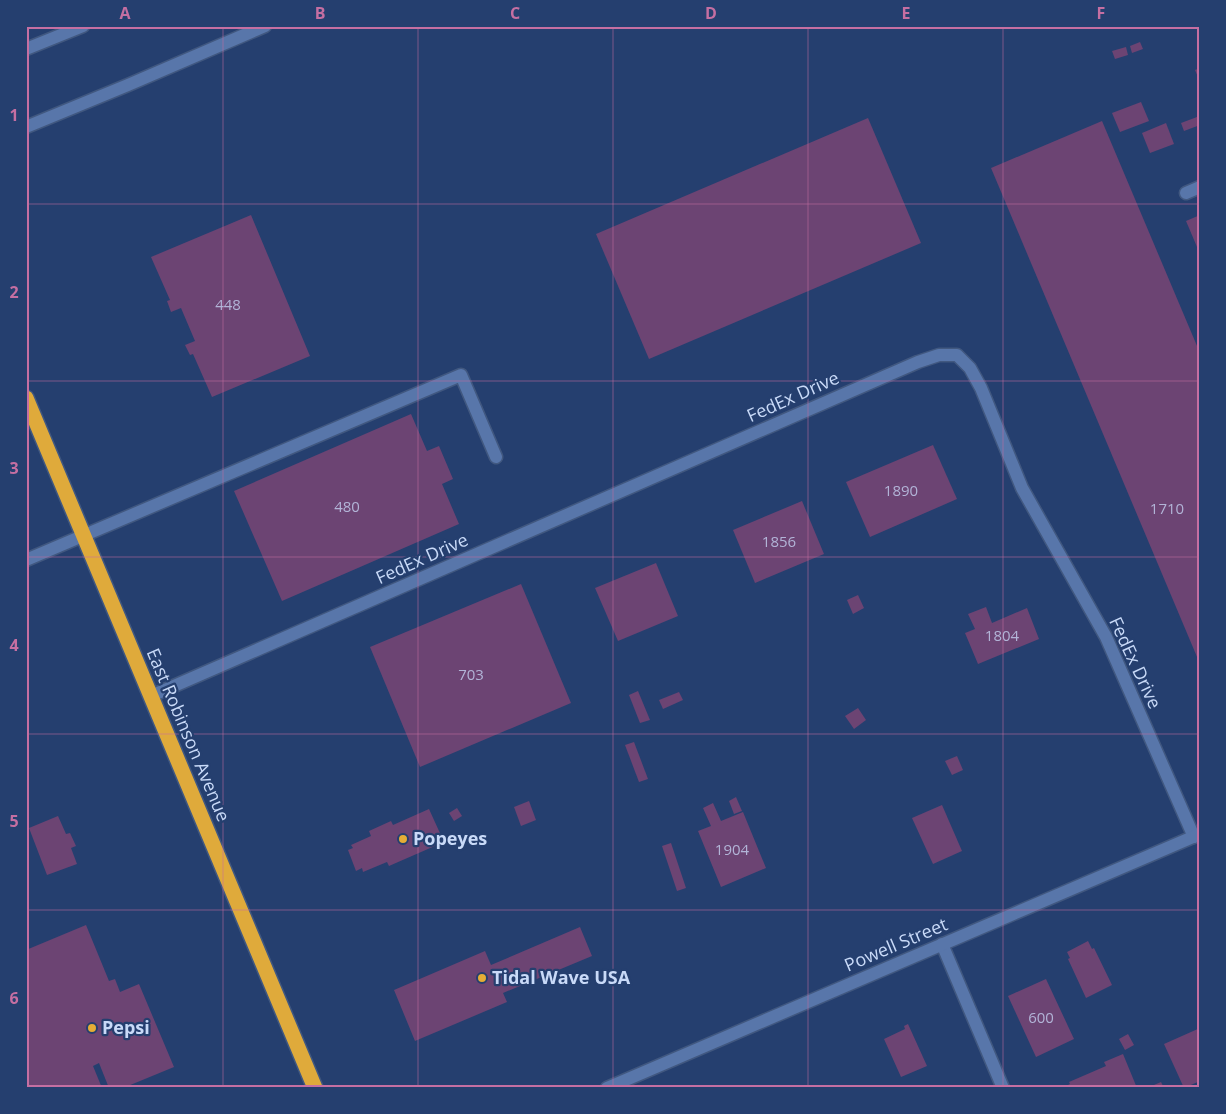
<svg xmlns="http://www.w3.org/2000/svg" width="1226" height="1114" font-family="'Open Sans',sans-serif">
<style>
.building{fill:#6c4473}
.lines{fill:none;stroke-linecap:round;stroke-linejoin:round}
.minor-casing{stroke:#415880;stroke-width:15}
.highway-casing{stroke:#415880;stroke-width:18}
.minor{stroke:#5876aa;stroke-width:12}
.highway{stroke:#dfaa3b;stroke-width:15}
.grid{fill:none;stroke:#c56fa2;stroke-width:1;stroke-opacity:0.55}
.poi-dot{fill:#e5ad36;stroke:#253f6f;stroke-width:2}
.labels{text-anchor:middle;stroke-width:4.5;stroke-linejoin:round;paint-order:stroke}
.number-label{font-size:15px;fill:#b2b4d7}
.street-label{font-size:18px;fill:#c9daf8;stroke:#253f6f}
.poi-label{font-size:18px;font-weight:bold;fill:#c9daf8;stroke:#253f6f;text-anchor:start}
.neatline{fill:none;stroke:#c56fa2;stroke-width:2}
.grid-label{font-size:16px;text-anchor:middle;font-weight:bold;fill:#c56fa2}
</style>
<rect width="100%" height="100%" fill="#253f6f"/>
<g class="building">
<path d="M 1140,42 L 1143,49 L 1132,53 L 1130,46 Z"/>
<path d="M 1126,47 L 1128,55 L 1115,59 L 1112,51 Z"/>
<path d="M 1200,68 L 1200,82 L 1195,70 Z"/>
<path d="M 1141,102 L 1149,121 L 1120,132 L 1112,113 Z"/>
<path d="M 1197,117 L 1200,125 L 1184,131 L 1181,123 Z"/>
<path d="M 868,118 L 921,243 L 649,359 L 596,234 Z"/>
<path d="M 1102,121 L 1200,353 L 1200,664 L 991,168 Z"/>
<path d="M 1166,123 L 1174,144 L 1150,153 L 1142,133 Z"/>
<path d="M 251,215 L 310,356 L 212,397 L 193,354 L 190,355 L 185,345 L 195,341 L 181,308 L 171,312 L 167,301 L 170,300 L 151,257 Z"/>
<path d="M 1200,215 L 1200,254 L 1186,221 Z"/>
<path d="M 411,414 L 427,451 L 439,446 L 453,479 L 442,484 L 459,524 L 282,601 L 234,491 Z"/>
<path d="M 933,445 L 957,499 L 870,537 L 846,482 Z"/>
<path d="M 802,501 L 824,554 L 755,583 L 733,530 Z"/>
<path d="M 656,563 L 678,616 L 618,641 L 595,588 Z"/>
<path d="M 521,584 L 571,703 L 420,767 L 370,647 Z"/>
<path d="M 858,595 L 864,608 L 853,614 L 847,600 Z"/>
<path d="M 986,607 L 992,623 L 1027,608 L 1039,639 L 978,664 L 965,633 L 975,629 L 968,614 Z"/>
<path d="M 638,691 L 650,720 L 640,723 L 629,695 Z"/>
<path d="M 679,692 L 683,700 L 663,709 L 659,700 Z"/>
<path d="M 858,708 L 866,720 L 854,729 L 845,716 Z"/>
<path d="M 634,742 L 648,779 L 639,782 L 625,745 Z"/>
<path d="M 957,756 L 963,770 L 952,775 L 945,761 Z"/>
<path d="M 736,797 L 742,811 L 734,814 L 729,801 Z"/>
<path d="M 529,801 L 536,820 L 521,826 L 514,807 Z"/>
<path d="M 713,803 L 721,821 L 743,812 L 766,868 L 721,887 L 698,831 L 711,826 L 703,808 Z"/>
<path d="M 942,805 L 962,851 L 933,864 L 912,818 Z"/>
<path d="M 457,808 L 462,816 L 454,821 L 449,813 Z"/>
<path d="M 429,809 L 444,842 L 389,866 L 387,862 L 363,872 L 362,868 L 356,871 L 348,850 L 353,848 L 351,845 L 371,836 L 369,831 L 391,821 L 393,825 Z"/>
<path d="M 58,816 L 66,834 L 70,833 L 76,846 L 71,848 L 77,864 L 47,875 L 29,828 Z"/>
<path d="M 671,843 L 686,888 L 677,891 L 662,846 Z"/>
<path d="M 86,925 L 109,981 L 115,979 L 120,992 L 139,984 L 174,1067 L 123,1088 L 109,1088 L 99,1063 L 93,1066 L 102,1088 L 26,1088 L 26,950 Z"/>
<path d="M 580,927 L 592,956 L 503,993 L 507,1002 L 415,1041 L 394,990 L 485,951 L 491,965 Z"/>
<path d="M 1088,941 L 1092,949 L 1094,948 L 1112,985 L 1086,998 L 1068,959 L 1070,958 L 1067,952 Z"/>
<path d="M 1046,979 L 1074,1039 L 1036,1057 L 1008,996 Z"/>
<path d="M 908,1024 L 927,1066 L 901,1077 L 884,1039 L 905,1029 L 904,1026 Z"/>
<path d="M 1200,1028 L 1200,1081 L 1184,1088 L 1164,1044 Z"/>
<path d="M 1128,1034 L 1134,1045 L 1125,1050 L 1119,1039 Z"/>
<path d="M 1123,1054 L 1137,1088 L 1062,1088 L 1070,1084 L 1069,1082 L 1106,1066 L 1104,1062 Z"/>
<path d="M 1161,1082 L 1164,1088 L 1155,1088 L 1154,1085 Z"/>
</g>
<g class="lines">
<defs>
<g id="minor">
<path d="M 26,49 L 83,26"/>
<path d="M 26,127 L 128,85 L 265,26"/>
<path d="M 1186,193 L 1200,187"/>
<path d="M 26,560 L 461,375 L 496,457"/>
<path d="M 151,696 L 918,362 L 939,355 L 957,355 L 970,368 L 981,388 L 1022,488 L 1106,637 L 1194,837"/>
<path d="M 942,944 L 1003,1088"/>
<path d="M 607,1088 L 1200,834"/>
</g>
<path id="highway" d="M 26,398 L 315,1088"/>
</defs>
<use href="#minor" class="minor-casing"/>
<use href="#highway" class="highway-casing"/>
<use href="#minor" class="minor"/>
<use href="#highway" class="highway"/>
</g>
<path class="grid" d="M 223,26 L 223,1088M 418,26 L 418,1088M 613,26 L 613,1088M 808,26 L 808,1088M 1003,26 L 1003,1088M 26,204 L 1200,204M 26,381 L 1200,381M 26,557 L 1200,557M 26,734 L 1200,734M 26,910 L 1200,910"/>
<g class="poi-dot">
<circle cx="403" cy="839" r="5"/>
<circle cx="482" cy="978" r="5"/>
<circle cx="92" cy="1028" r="5"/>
</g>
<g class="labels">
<g class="number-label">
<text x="228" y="310">448</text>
<text x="901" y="496">1890</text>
<text x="347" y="512">480</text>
<text x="1167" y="514">1710</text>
<text x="779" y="547">1856</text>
<text x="1002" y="641">1804</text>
<text x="471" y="680">703</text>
<text x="732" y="855">1904</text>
<text x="1041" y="1023">600</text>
</g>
<g class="street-label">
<text transform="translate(793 397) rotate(-24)" y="6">FedEx Drive</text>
<text transform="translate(422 559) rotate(-24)" y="6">FedEx Drive</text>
<text transform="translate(1135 663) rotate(65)" y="6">FedEx Drive</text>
<text transform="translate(188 735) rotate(67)" y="6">East Robinson Avenue</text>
<text transform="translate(896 945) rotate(-23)" y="6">Powell Street</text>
</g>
<g class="poi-label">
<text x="413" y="845">Popeyes</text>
<text x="492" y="984">Tidal Wave USA</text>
<text x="102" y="1034">Pepsi</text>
</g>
</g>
<rect width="1226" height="1114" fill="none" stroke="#253f6f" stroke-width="55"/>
<rect x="28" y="28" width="1170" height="1058" class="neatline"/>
<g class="grid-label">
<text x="125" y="19">A</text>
<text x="320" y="19">B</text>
<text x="515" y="19">C</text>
<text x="711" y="19">D</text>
<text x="906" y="19">E</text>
<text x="1101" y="19">F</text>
<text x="14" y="121">1</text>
<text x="14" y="298">2</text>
<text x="14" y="474">3</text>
<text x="14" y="651">4</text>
<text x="14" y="827">5</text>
<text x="14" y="1004">6</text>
</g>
</svg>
